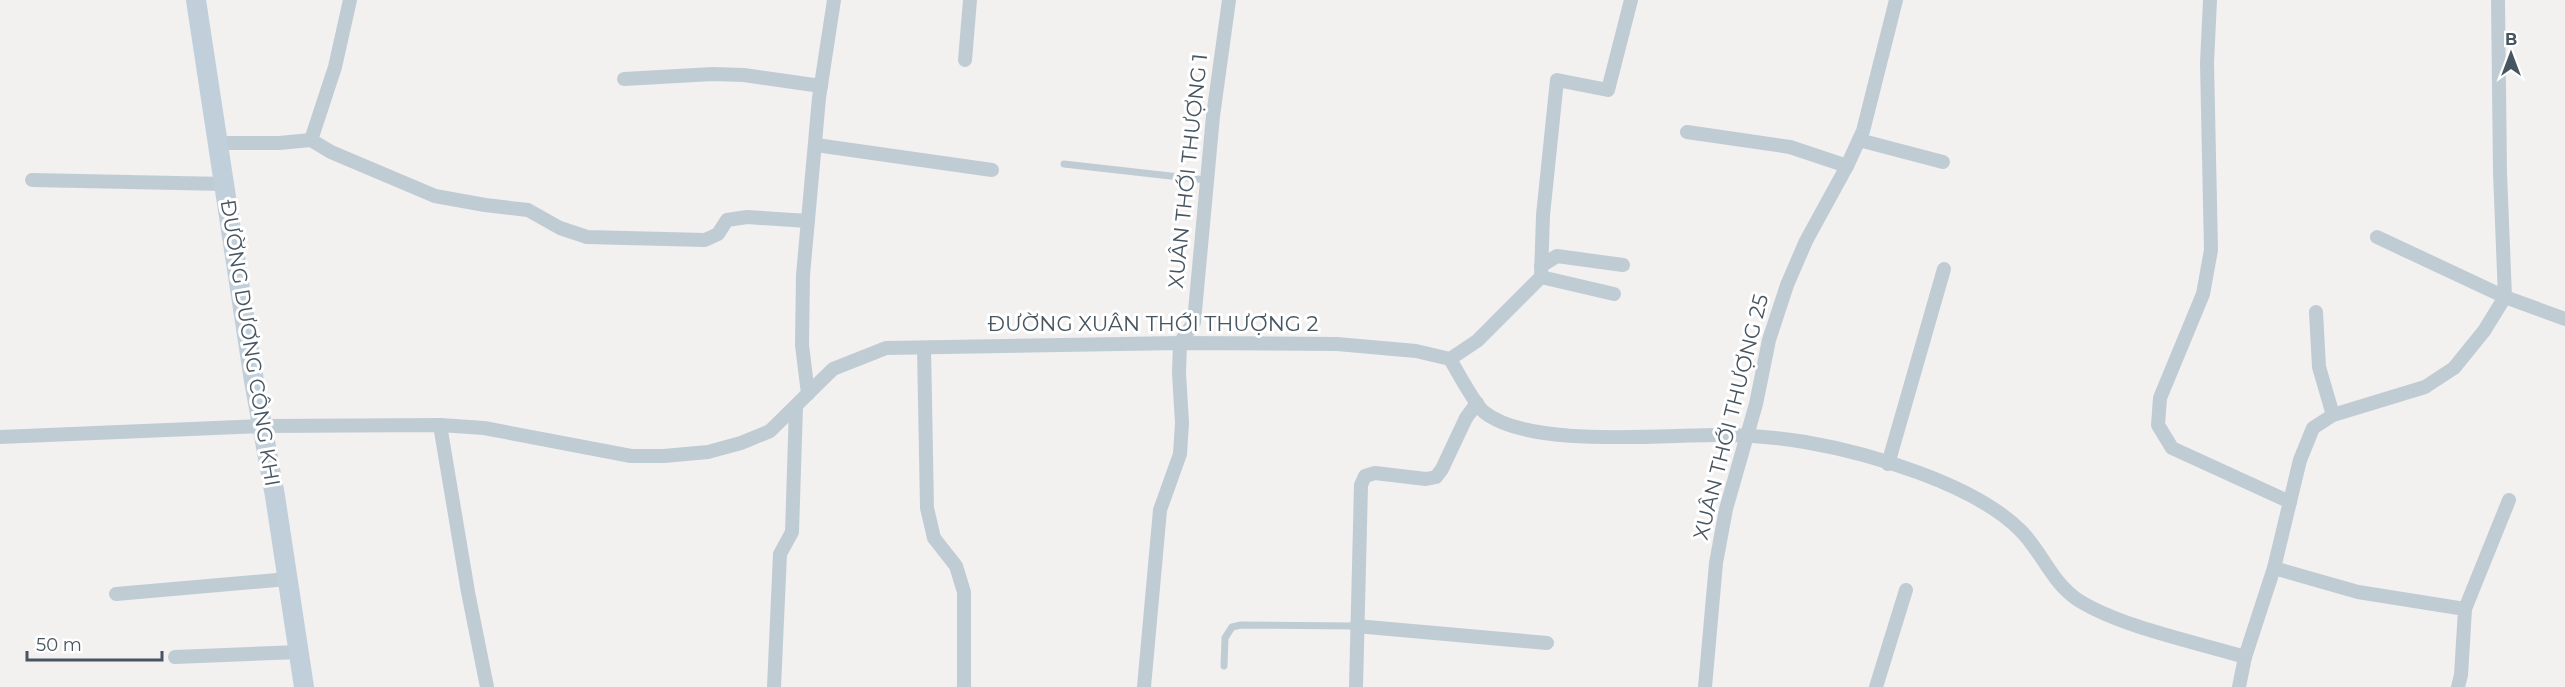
<svg xmlns="http://www.w3.org/2000/svg" width="2565" height="687" font-family="Montserrat,sans-serif">
<style>
.lines{fill:none;stroke-linecap:round;stroke-linejoin:round}
.service{stroke:#c0ccd4;stroke-width:7}
.minor{stroke:#c0ccd4;stroke-width:14}
.secondary{stroke:#c1cfdb;stroke-width:20}
.labels{text-anchor:middle;stroke-width:6;stroke-linejoin:round;paint-order:stroke}
.street-label{font-size:21px;fill:#465560;stroke:#fff}
</style>
<rect width="100%" height="100%" fill="#f3f0f0"/>
<g class="lines">
<g class="service">
<path d="M 1064,164 L 1206,180"/>
<path d="M 1224,666 L 1225,638 L 1232,627 L 1241,625 L 1356,626"/>
</g>
<g class="minor">
<path d="M 2210,0 L 2207,63 L 2211,250 L 2203,294 L 2160,398 L 2158,425 L 2172,448 L 2290,502"/>
<path d="M 2498,0 L 2500,173 L 2505,297"/>
<path d="M 965,60 L 970,0"/>
<path d="M 624,79 L 713,74 L 744,75 L 821,86"/>
<path d="M 1687,132 L 1790,147 L 1847,166"/>
<path d="M 311,140 L 335,67 L 350,0"/>
<path d="M 1859,140 L 1943,162"/>
<path d="M 219,143 L 279,143 L 311,140 L 331,152 L 435,196 L 485,205 L 528,210 L 560,228 L 587,237 L 705,240 L 718,234 L 727,220 L 747,217 L 808,221"/>
<path d="M 816,145 L 992,170"/>
<path d="M 32,180 L 225,184"/>
<path d="M 2377,237 L 2505,297 L 2565,319"/>
<path d="M 1541,266 L 1557,256 L 1623,265"/>
<path d="M 1541,277 L 1614,294"/>
<path d="M 2316,312 L 2319,367 L 2333,415"/>
<path d="M 1180,343 L 1194,322 L 1213,116 L 1229,0"/>
<path d="M 924,348 L 927,508 L 934,538 L 956,566 L 964,592 L 964,687"/>
<path d="M 1450,359 L 1477,341 L 1541,277 L 1543,215 L 1557,80 L 1608,90 L 1631,0"/>
<path d="M 808,394 L 802,345 L 803,275 L 819,98 L 834,0"/>
<path d="M 440,425 L 468,592 L 487,687"/>
<path d="M 0,437 L 263,426 L 440,425 L 484,428 L 631,456 L 664,456 L 708,452 L 741,443 L 770,431 L 833,369 L 886,348 L 1180,343 L 1337,344 L 1416,351 L 1450,359 C 1457,371 1475,405 1484,412 C 1529,448 1657,435 1715,435 C 1745,435 1776,437 1805,442 C 1869,453 1975,484 2021,531 C 2042,552 2052,583 2078,600 C 2121,627 2195,642 2245,657"/>
<path d="M 1888,464 L 1944,269"/>
<path d="M 2274,568 L 2358,592 L 2465,609 L 2461,675 L 2458,687"/>
<path d="M 116,594 L 288,579"/>
<path d="M 2465,609 L 2509,500"/>
<path d="M 1356,626 L 1547,643"/>
<path d="M 175,657 L 299,652"/>
<path d="M 774,687 L 780,554 L 792,532 L 796,407"/>
<path d="M 1144,687 L 1160,510 L 1180,454 L 1182,423 L 1179,373 L 1180,343"/>
<path d="M 1356,687 L 1361,485 L 1365,476 L 1375,473 L 1426,479 L 1436,477 L 1442,469 L 1466,418 L 1477,403"/>
<path d="M 1705,687 L 1716,563 L 1726,509 L 1756,404 L 1769,340 L 1787,285 L 1806,241 L 1847,166 L 1863,131 L 1896,0"/>
<path d="M 1876,687 L 1906,590"/>
<path d="M 2239,687 L 2245,657 L 2274,568 L 2300,460 L 2313,428 L 2333,415 L 2425,387 L 2454,368 L 2484,331 L 2505,297"/>
</g>
<path class="secondary" d="M 196,0 L 254,381 L 275,496 L 304,687"/>
</g>
<g class="labels">
<g class="street-label">
<text transform="translate(1188 171) rotate(-84)" y="7">XUÂN THỚI THƯỢNG 1</text>
<text x="1153" y="331">ĐƯỜNG XUÂN THỚI THƯỢNG 2</text>
<text transform="translate(250 343) rotate(81)" y="7">ĐƯỜNG DƯƠNG CÔNG KHI</text>
<text transform="translate(1731 417) rotate(-76)" y="7">XUÂN THỚI THƯỢNG 25</text>
</g>
</g>
<g transform="translate(2511 54)" stroke="#ffffff" stroke-width="4.5" paint-order="stroke">
<path d="M0-4.5L10 22L0 15L-10 22Z" fill="#465560"/>
<text y="-9" font-size="16" font-weight="bold" text-anchor="middle" fill="#465560">B</text>
</g>
<path d="M27 651v9h135v-9" fill="none" stroke="#465560" stroke-width="3"/>
<text x="36" y="651" font-size="18" fill="#465560" stroke="#ffffff" stroke-width="4.5" paint-order="stroke">50 m</text>
</svg>
